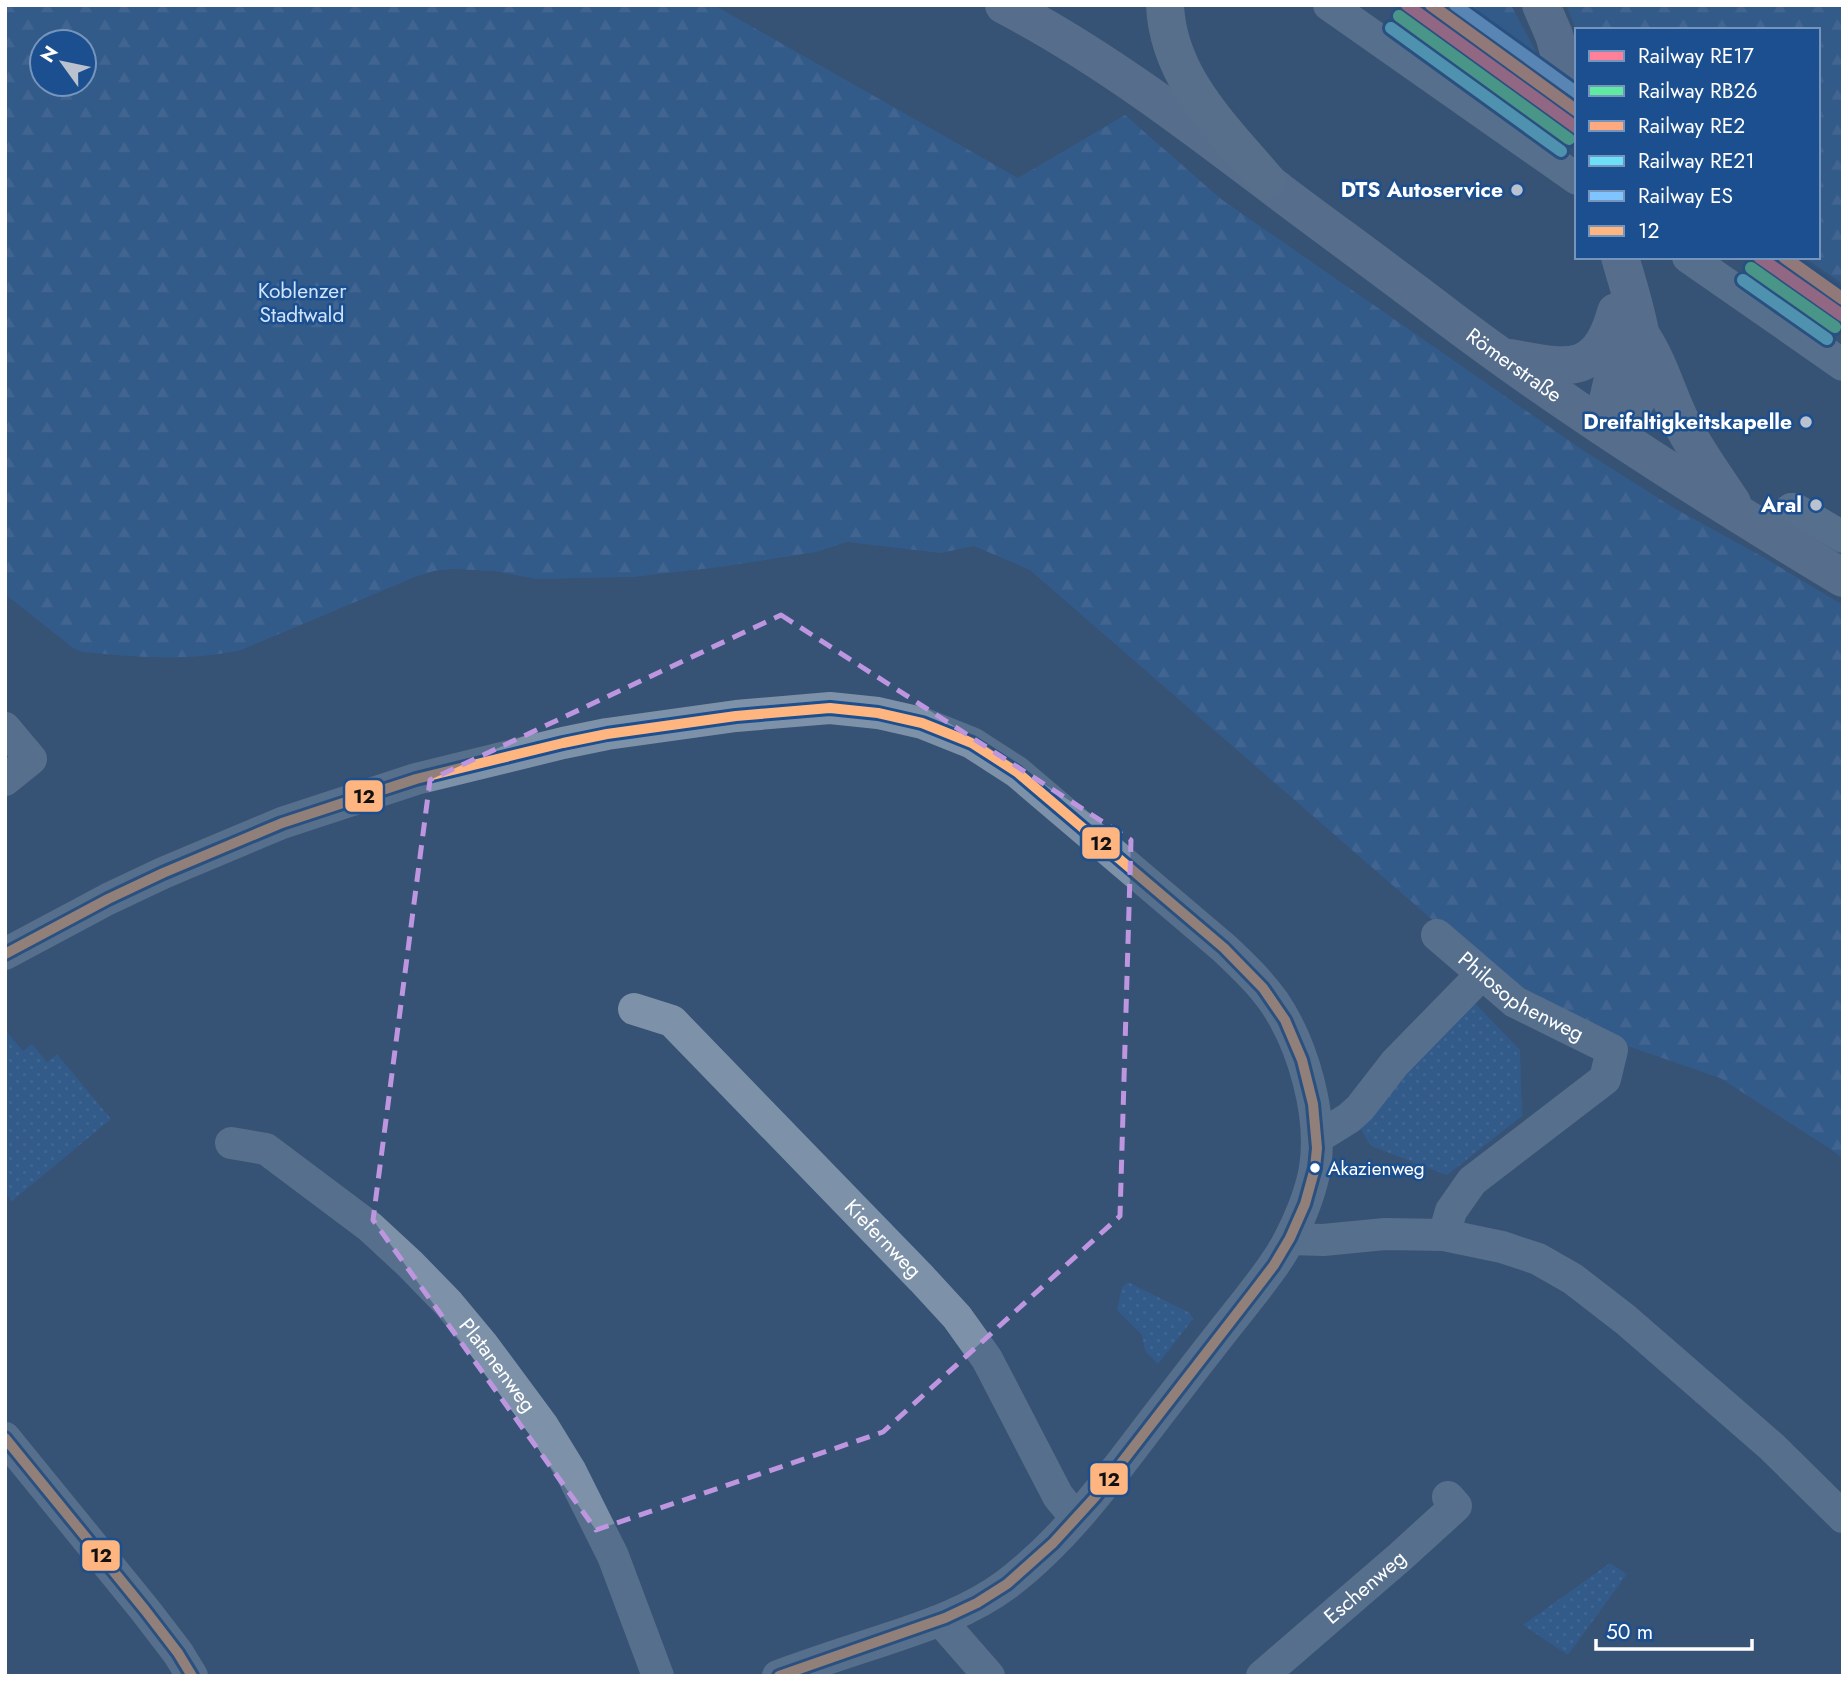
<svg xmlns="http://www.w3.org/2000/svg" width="1848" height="1681" font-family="Jost,sans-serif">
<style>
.grass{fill:url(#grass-dots)}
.forest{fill:url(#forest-firs);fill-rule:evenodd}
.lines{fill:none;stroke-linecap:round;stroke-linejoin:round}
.minor{stroke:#7d92a8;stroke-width:32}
.major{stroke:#7d8ea7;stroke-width:38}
.highway{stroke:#7e92a7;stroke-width:38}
.bus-1-casing{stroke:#1b4f8f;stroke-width:16}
.bus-1{stroke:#ffb580;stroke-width:10}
.rail-1-casing{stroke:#1b4f8f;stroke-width:18}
.rail-2-casing{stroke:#1b4f8f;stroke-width:18}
.rail-3-casing{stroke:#1b4f8f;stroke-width:18}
.rail-4-casing{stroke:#1b4f8f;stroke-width:18}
.rail-5-casing{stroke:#1b4f8f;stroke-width:18}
.rail-1{stroke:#ff8098;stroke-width:12}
.rail-2{stroke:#60e9a3;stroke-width:12}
.rail-3{stroke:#ffa980;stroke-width:12}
.rail-4{stroke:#6ddff8;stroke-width:12}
.rail-5{stroke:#80c4ff;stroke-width:12}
.marked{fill:none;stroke:#bd96df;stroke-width:5;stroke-dasharray:14 9;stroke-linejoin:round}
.poi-dot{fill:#b9c2ce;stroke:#1b4f8f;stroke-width:2.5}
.bus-dot{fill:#fff;stroke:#1b4f8f;stroke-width:2.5}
.labels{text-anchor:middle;stroke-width:5;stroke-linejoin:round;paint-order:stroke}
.bus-label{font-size:19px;fill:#fff;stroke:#1b4f8f;text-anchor:start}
.poi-label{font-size:21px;font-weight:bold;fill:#fff;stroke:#1b4f8f;text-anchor:end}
.park-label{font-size:21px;fill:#cfe3fa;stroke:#1b4f8f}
.street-label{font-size:21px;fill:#fff;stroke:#1b4f8f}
.line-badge{stroke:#1b4f8f;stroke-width:2.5}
.pale-badge-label{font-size:19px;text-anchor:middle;font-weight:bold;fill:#111}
</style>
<defs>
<pattern id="grass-dots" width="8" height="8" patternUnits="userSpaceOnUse" patternTransform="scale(1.75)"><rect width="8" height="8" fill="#2f66a5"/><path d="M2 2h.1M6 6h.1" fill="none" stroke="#4e7db2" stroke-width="1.8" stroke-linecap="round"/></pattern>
<pattern id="forest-firs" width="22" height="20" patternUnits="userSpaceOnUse" patternTransform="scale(1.75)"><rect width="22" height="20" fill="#2f66a5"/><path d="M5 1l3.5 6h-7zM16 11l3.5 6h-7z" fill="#4e7db2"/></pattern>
</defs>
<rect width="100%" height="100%" fill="#365274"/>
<g class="grass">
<path d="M 1466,994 L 1520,1050 L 1522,1116 L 1447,1175 L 1371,1146 L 1356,1122 Z"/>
<path d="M 5,1030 L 23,1051 L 32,1044 L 47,1062 L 57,1054 L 111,1119 L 12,1201 L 5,1193 Z"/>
<path d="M 1128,1282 L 1190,1313 L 1193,1319 L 1158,1364 L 1145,1351 L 1142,1335 L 1117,1310 L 1122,1287 Z"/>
<path d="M 1610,1563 L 1627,1574 L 1568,1655 L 1523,1625 Z"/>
</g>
<g class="forest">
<path d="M 5,5 L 714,5 L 1018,178 L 1125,115 L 1221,199 L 1584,451 L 1674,508 L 1763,557 L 1843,605 L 1843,1159 L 1832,1150 L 1720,1078 L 1616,1042 L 1520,996 L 1030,570 L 974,546 L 941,553 L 847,542 L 816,552 L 720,567 L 633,577 L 536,579 L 494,571 L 453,569 L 434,571 L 415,577 L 241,650 C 186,662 137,657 83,652 L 73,648 L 5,594 ZM 42,42 L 84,42 L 84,84 L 42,84 Z"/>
<path d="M 1448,5 L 1511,5 L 1535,50 L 1540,73 Z"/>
<path d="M 1566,5 L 1843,5 L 1843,284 L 1804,257 L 1818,257 L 1818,30 L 1577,30 L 1577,32 Z"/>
</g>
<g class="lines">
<g class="minor">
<path d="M 1329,5 L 1577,179"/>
<path d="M 1688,257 L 1843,365"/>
<path d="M 1773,536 L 1788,512 L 1791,509 L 1795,509 L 1843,537"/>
<path d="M 5,728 L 31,759 L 5,780"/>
<path id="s1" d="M 1437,935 L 1515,1002 L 1612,1050 L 1605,1079 L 1472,1181 L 1451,1211 L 1444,1235"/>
<path d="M 5,954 L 108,899 L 163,873 L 282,823 L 416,779 L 563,743 L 607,734 L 736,716 L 830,708 L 878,713 L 922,723 L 972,743 L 1017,772 L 1224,948 C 1242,965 1260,982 1274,1002 C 1304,1046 1323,1116 1315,1168 C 1311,1192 1301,1216 1290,1238 C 1278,1262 1259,1285 1242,1307 C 1218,1337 1194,1368 1171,1398 C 1120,1463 1073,1534 1007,1584 C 968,1613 923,1627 878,1642 C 844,1653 811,1664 778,1676"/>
<path id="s2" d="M 634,1009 L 672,1021 L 922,1279 L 957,1317 L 987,1359 L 1058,1496 L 1076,1518"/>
<path d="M 1317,1138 L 1349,1118 L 1360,1108 L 1395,1063 L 1482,974"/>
<path id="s3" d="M 231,1143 L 266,1149 L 370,1227 L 410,1264 L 448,1303 L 483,1345 L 543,1426 L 570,1470 L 613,1556 L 658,1676"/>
<path d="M 1290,1239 L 1323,1240 L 1385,1234 L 1444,1235 L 1502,1247 L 1538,1259 L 1573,1279 L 1626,1320 L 1772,1447 L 1843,1517"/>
<path d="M 5,1438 L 145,1610 L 178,1653 L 192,1676"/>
<path d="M 941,1621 L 989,1676"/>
<path id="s4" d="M 1262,1676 L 1400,1557 L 1456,1506 L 1448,1497"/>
</g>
<g class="major">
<path id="s5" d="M 1004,5 C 1103,57 1192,125 1280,192 C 1336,234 1394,276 1450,319 C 1575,413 1709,497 1843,578"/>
<path d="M 1541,5 L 1554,35 L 1577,116"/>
<path d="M 1640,334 C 1659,361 1667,394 1682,424 C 1696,451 1715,477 1732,503"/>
<path d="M 1510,358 C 1566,368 1598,378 1616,312"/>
<path d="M 1602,426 C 1615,420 1628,414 1636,401 C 1657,367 1630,293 1620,257"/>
<path d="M 1602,426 L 1621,344 L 1622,312"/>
</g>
<path class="highway" d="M 1165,5 C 1168,78 1223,129 1267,181"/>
<defs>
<g id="bus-1">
<path d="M 5,954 L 108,899 L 163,873 L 282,823 L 416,779 L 563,743 L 607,734 L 736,716 L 830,708 L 878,713 L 922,723 L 972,743 L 1017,772 L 1224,948 L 1263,988 L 1285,1020 L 1302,1060 L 1313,1104 L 1317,1148 L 1315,1168 L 1305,1204 L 1290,1238 L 1274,1265 L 1255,1290 L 1095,1497 L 1053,1543 L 1007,1584 L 977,1603 L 945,1618 L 779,1676"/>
<path d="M 5,1438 L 145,1610 L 178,1653 L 192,1676"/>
</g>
</defs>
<use href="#bus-1" class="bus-1-casing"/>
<use href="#bus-1" class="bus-1"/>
<defs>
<g id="rail-1">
<path d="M 1407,5 L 1577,128"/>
<path d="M 1759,257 L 1843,316"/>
</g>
<g id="rail-2">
<path d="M 1399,16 L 1569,139"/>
<path d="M 1751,268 L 1835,327"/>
</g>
<g id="rail-3">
<path d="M 1431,5 L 1577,111"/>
<path d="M 1784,257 L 1843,299"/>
</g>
<g id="rail-4">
<path d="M 1391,28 L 1561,151"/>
<path d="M 1743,280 L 1827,339"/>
</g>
<path id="rail-5" d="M 1455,5 L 1577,93"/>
</defs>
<use href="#rail-1" class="rail-1-casing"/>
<use href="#rail-2" class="rail-2-casing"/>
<use href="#rail-3" class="rail-3-casing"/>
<use href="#rail-4" class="rail-4-casing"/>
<use href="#rail-5" class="rail-5-casing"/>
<use href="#rail-1" class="rail-1"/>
<use href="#rail-2" class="rail-2"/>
<use href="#rail-3" class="rail-3"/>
<use href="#rail-4" class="rail-4"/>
<use href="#rail-5" class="rail-5"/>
</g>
<path d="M0 0H1848V1681H0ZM 781,615 L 1131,840 L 1120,1216 L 883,1432 L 596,1530 L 373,1220 L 430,780 Z" fill="#365274" fill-opacity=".55" fill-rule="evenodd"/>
<path class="marked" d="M 781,615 L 1131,840 L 1120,1216 L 883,1432 L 596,1530 L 373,1220 L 430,780 Z"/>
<g class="poi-dot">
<circle cx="1517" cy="190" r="7"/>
<circle cx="1806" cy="422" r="7"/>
<circle cx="1816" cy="505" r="7"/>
</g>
<circle class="bus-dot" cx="1315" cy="1168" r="6"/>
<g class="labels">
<g class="bus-label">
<text x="1328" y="1175">Akazienweg</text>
</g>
<g class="poi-label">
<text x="1503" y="197">DTS Autoservice</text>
<text x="1792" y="429">Dreifaltigkeitskapelle</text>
<text x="1802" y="512">Aral</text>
</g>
<g class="park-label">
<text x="302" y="298">Koblenzer<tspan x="302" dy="24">Stadtwald</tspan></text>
</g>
<g class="street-label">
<text dy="7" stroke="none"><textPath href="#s5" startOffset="625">Römerstraße</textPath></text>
<text dy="7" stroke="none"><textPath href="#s1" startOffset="105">Philosophenweg</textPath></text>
<text dy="7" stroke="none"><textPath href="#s2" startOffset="343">Kiefernweg</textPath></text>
<text dy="7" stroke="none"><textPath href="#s3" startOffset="354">Platanenweg</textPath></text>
<text dy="7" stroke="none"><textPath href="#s4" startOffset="136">Eschenweg</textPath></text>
</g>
</g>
<g class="line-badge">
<rect x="344" y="779" width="40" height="34" rx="7" fill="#ffb580"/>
<rect x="1081" y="826" width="40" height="34" rx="7" fill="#ffb580"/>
<rect x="1089" y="1462" width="40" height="34" rx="7" fill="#ffb580"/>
<rect x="81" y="1539" width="40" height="33" rx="7" fill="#ffb580"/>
</g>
<g class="pale-badge-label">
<text x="364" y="803">12</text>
<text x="1101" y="850">12</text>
<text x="1109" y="1486">12</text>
<text x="101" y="1562">12</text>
</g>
<rect width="1848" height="1681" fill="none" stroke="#ffffff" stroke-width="14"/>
<rect x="1575" y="28" width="245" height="231" fill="#1b4f8f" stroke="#7695bc" stroke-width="2"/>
<rect x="1589" y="51" width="35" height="10" fill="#ff8098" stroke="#7695bc" stroke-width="2"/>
<text x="1638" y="63" font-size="21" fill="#ffffff">Railway RE17</text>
<rect x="1589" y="86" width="35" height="10" fill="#60e9a3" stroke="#7695bc" stroke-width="2"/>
<text x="1638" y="98" font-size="21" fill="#ffffff">Railway RB26</text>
<rect x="1589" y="121" width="35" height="10" fill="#ffa980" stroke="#7695bc" stroke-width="2"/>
<text x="1638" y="133" font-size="21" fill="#ffffff">Railway RE2</text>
<rect x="1589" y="156" width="35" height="10" fill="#6ddff8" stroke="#7695bc" stroke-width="2"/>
<text x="1638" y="168" font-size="21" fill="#ffffff">Railway RE21</text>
<rect x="1589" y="191" width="35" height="10" fill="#80c4ff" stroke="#7695bc" stroke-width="2"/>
<text x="1638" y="203" font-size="21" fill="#ffffff">Railway ES</text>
<rect x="1589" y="226" width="35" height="10" fill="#ffb580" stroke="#7695bc" stroke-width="2"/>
<text x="1638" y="238" font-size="21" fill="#ffffff">12</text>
<g transform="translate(63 63) rotate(303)"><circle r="33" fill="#1b4f8f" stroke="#7695bc" stroke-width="2"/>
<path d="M0-5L12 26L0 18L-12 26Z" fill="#b9c2ce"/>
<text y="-10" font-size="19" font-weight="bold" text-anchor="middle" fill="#ffffff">N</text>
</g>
<path d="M1596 1639v10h156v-10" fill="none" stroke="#ffffff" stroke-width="3.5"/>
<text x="1606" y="1639" font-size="21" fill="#ffffff" stroke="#1b4f8f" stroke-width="5" paint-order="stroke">50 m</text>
</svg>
